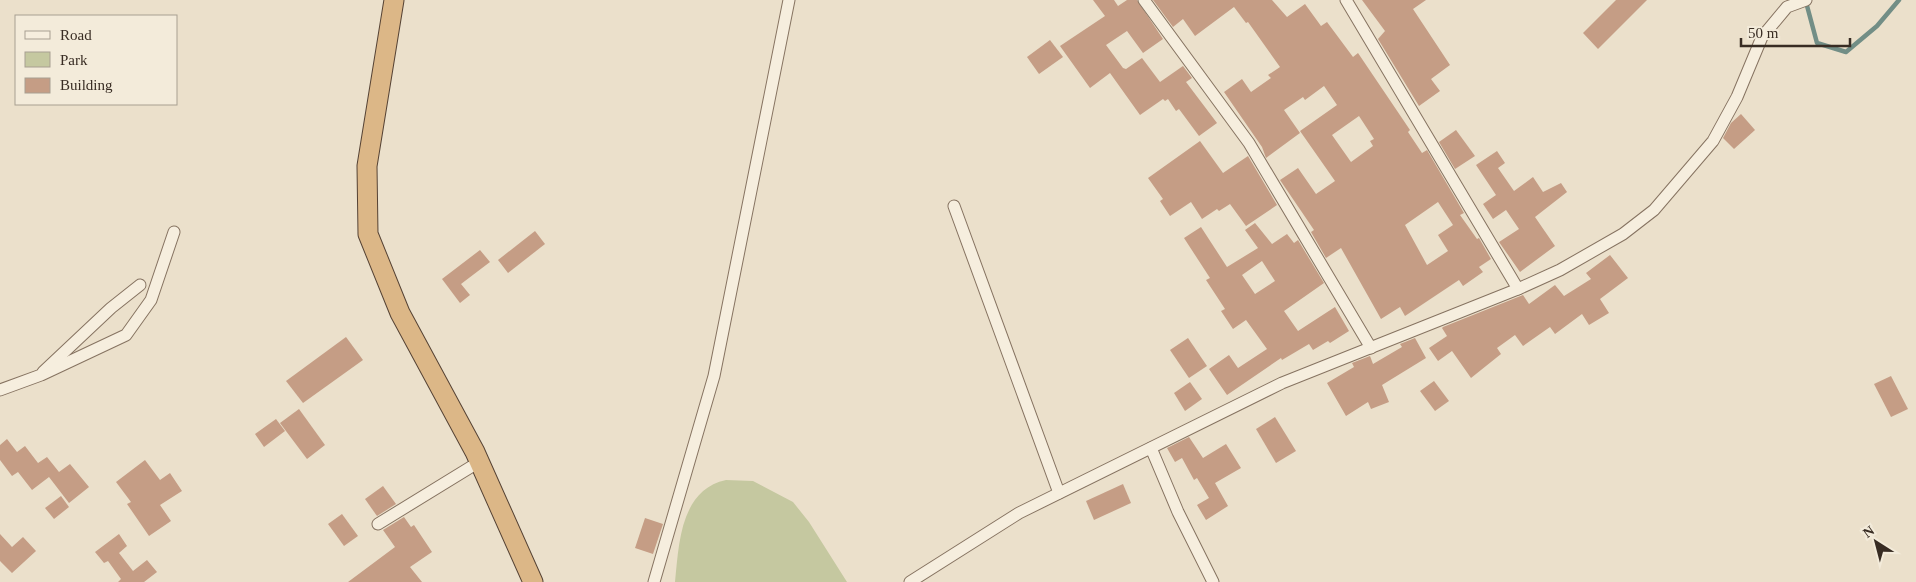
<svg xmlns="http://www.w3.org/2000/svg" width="1916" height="582" font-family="'Times New Roman',serif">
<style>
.green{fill:#c5c8a0}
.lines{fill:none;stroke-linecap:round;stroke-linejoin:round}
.stream{stroke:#728e86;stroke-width:4.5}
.building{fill:#c59d85;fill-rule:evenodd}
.minor-casing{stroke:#867361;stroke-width:13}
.trunk-casing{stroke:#554234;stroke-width:21}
.minor{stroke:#f6eede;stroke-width:11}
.trunk{stroke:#dcb787;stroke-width:19}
</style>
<rect width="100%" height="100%" fill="#ebe0cb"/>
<path class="green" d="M 726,480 L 753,481 L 793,502 L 809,522 L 847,582 L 675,582 C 679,544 680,490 726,480 Z"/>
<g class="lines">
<path class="stream" d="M 1806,2 L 1817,43 L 1846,52 L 1877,26 L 1899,0"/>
</g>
<g class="building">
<path d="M 1093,0 L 1114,0 L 1118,6 L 1127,0 L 1137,0 L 1163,39 L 1143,53 L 1127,31 L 1106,45 L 1123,68 L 1126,69 L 1142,58 L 1160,82 L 1183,66 L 1192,78 L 1186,82 L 1217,123 L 1199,136 L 1179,109 L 1176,111 L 1168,99 L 1165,101 L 1163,99 L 1140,115 L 1110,73 L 1090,88 L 1060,46 L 1105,16 Z"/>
<path d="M 1153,0 L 1272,0 L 1287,17 L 1305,4 L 1321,26 L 1327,22 L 1353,57 L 1358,53 L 1410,130 L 1408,132 L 1422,153 L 1427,150 L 1464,213 L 1460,215 L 1477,239 L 1479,238 L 1491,259 L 1479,267 L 1483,272 L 1463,286 L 1459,280 L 1405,316 L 1400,307 L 1381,319 L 1341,248 L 1326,258 L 1311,232 L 1314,230 L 1280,180 L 1298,168 L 1316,194 L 1335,181 L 1300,131 L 1337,105 L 1324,86 L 1305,100 L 1303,97 L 1284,110 L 1300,133 L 1266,158 L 1262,147 L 1224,92 L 1242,79 L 1251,92 L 1271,78 L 1268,75 L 1280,67 L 1248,22 L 1246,23 L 1234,7 L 1195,36 L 1183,19 L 1173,27 ZM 1359,116 L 1374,139 L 1370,141 L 1373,146 L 1351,162 L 1332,135 ZM 1438,202 L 1453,225 L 1438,235 L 1448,251 L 1427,265 L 1405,225 Z"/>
<path d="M 1362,0 L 1426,0 L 1413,9 L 1450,65 L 1431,79 L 1440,91 L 1419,106 L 1378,39 L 1385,31 Z"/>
<path d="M 1616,0 L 1647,0 L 1598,49 L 1583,33 Z"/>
<path d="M 1050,40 L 1063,57 L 1039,74 L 1027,57 Z"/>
<path d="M 1741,114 L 1755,130 L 1734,149 L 1723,138 L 1731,123 Z"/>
<path d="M 1456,130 L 1475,156 L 1455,169 L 1439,142 Z"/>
<path d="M 1200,141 L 1223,173 L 1248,156 L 1277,205 L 1246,226 L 1230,204 L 1219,211 L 1217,209 L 1202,219 L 1191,202 L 1170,216 L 1160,201 L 1163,199 L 1148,178 Z"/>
<path d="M 1497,151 L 1505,163 L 1498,168 L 1514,191 L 1533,177 L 1543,192 L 1561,183 L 1567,192 L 1535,217 L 1555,246 L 1520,272 L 1499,242 L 1519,229 L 1506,210 L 1493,219 L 1483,204 L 1496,195 L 1476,165 Z"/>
<path d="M 1255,223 L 1272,244 L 1287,234 L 1294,243 L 1298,240 L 1324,283 L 1284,311 L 1298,331 L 1335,307 L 1349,331 L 1330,343 L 1328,341 L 1313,350 L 1309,344 L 1282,360 L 1281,358 L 1227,395 L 1209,369 L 1229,355 L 1238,368 L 1267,349 L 1246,320 L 1233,329 L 1221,311 L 1225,309 L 1206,280 L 1210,278 L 1184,238 L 1201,227 L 1227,267 L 1258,248 L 1245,230 ZM 1262,261 L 1275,281 L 1255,294 L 1242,275 Z"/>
<path d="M 535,231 L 545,244 L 508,273 L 498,260 Z"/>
<path d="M 480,250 L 490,262 L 461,284 L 470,295 L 460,303 L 442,279 Z"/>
<path d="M 1610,255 L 1628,278 L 1600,299 L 1609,313 L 1589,325 L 1582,314 L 1555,334 L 1550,327 L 1523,346 L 1515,335 L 1497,348 L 1501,354 L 1471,378 L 1452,351 L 1438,361 L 1429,348 L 1447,336 L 1442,328 L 1443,327 L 1523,295 L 1529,304 L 1555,285 L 1564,296 L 1591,279 L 1586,273 Z"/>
<path d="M 346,337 L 363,360 L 303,403 L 286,381 Z"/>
<path d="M 1188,338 L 1207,366 L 1189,378 L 1170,350 Z"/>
<path d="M 1415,338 L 1426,358 L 1382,385 L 1389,402 L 1371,409 L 1368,402 L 1346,416 L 1327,383 L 1354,367 L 1352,363 L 1370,356 L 1373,364 L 1402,347 L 1400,344 Z"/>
<path d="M 1891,376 L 1908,409 L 1891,417 L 1874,384 Z"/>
<path d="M 1434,381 L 1449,401 L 1435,411 L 1420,391 Z"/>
<path d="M 1190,382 L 1202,399 L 1185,411 L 1174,393 Z"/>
<path d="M 299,409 L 325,445 L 307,459 L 280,423 Z"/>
<path d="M 1275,417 L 1296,451 L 1276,463 L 1256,429 Z"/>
<path d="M 276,419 L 285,431 L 264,447 L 255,434 Z"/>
<path d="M 1189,437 L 1203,458 L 1226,444 L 1241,468 L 1215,483 L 1228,506 L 1206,520 L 1197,505 L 1209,498 L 1197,478 L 1194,480 L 1182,458 L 1175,462 L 1167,448 Z"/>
<path d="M 7,439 L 17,452 L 25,446 L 38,463 L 47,457 L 59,472 L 70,464 L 89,487 L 69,503 L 49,477 L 32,490 L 18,472 L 12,476 L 0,460 L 0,445 Z"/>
<path d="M 145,460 L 160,480 L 170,473 L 182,491 L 160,505 L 171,521 L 149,536 L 127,504 L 131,502 L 116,482 Z"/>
<path d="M 1123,484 L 1131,503 L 1094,520 L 1086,501 Z"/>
<path d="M 383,486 L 396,504 L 377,516 L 365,499 Z"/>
<path d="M 61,496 L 69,507 L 54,519 L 45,508 Z"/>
<path d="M 342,514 L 358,536 L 344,546 L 328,524 Z"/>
<path d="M 404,517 L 411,527 L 414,525 L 432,552 L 410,567 L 422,582 L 348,582 L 395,547 L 383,530 Z"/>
<path d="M 645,518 L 663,524 L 653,554 L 635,548 Z"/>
<path d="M 0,534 L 12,547 L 23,537 L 36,551 L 12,573 L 0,561 Z"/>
<path d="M 119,534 L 127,546 L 119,553 L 133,571 L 147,560 L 157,572 L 144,582 L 118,582 L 121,579 L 108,561 L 104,563 L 95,552 Z"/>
</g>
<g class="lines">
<defs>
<g id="minor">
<path d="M 1144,0 L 1249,143 L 1371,348"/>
<path d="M 1346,0 L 1518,289"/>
<path d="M 954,206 L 1059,493"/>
<path d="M 43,372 L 111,308 L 140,285"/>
<path d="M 0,390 L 41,375 L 126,335 L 151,300 L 174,232"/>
<path d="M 1151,448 L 1178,512 L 1213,582"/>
<path d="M 378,524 L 479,462"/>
<path d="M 654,582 L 714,376 L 789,0"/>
<path d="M 910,582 L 1019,513 L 1282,383 L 1518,289 L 1560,270 L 1623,234 L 1654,210 L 1713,141 L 1737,97 L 1762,37 L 1787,7 L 1806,0"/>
</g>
<path id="trunk" d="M 394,0 L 367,166 L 368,234 L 400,313 L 475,452 L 533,582"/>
</defs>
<use href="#minor" class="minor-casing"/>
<use href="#trunk" class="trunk-casing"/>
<use href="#minor" class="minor"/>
<use href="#trunk" class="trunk"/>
</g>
<rect x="15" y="15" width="162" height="90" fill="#f3ebda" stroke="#a89f91"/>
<rect x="25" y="31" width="25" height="8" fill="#f6eede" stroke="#a89f91"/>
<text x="60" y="40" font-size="15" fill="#382c23">Road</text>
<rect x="25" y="52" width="25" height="15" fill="#c5c8a0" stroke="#a89f91"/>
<text x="60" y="65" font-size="15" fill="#382c23">Park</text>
<rect x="25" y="78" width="25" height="15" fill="#c59d85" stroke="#a89f91"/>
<text x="60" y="90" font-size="15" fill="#382c23">Building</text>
<g transform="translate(1876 542) rotate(324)" stroke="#f3ebda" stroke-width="4" paint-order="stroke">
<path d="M0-4L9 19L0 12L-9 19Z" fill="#382c23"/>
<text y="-8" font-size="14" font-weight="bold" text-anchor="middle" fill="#382c23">N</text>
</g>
<path d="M1741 38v8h109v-8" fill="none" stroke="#382c23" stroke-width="2.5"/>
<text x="1748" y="38" font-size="15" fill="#382c23" stroke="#f3ebda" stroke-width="4" paint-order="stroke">50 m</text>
</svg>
